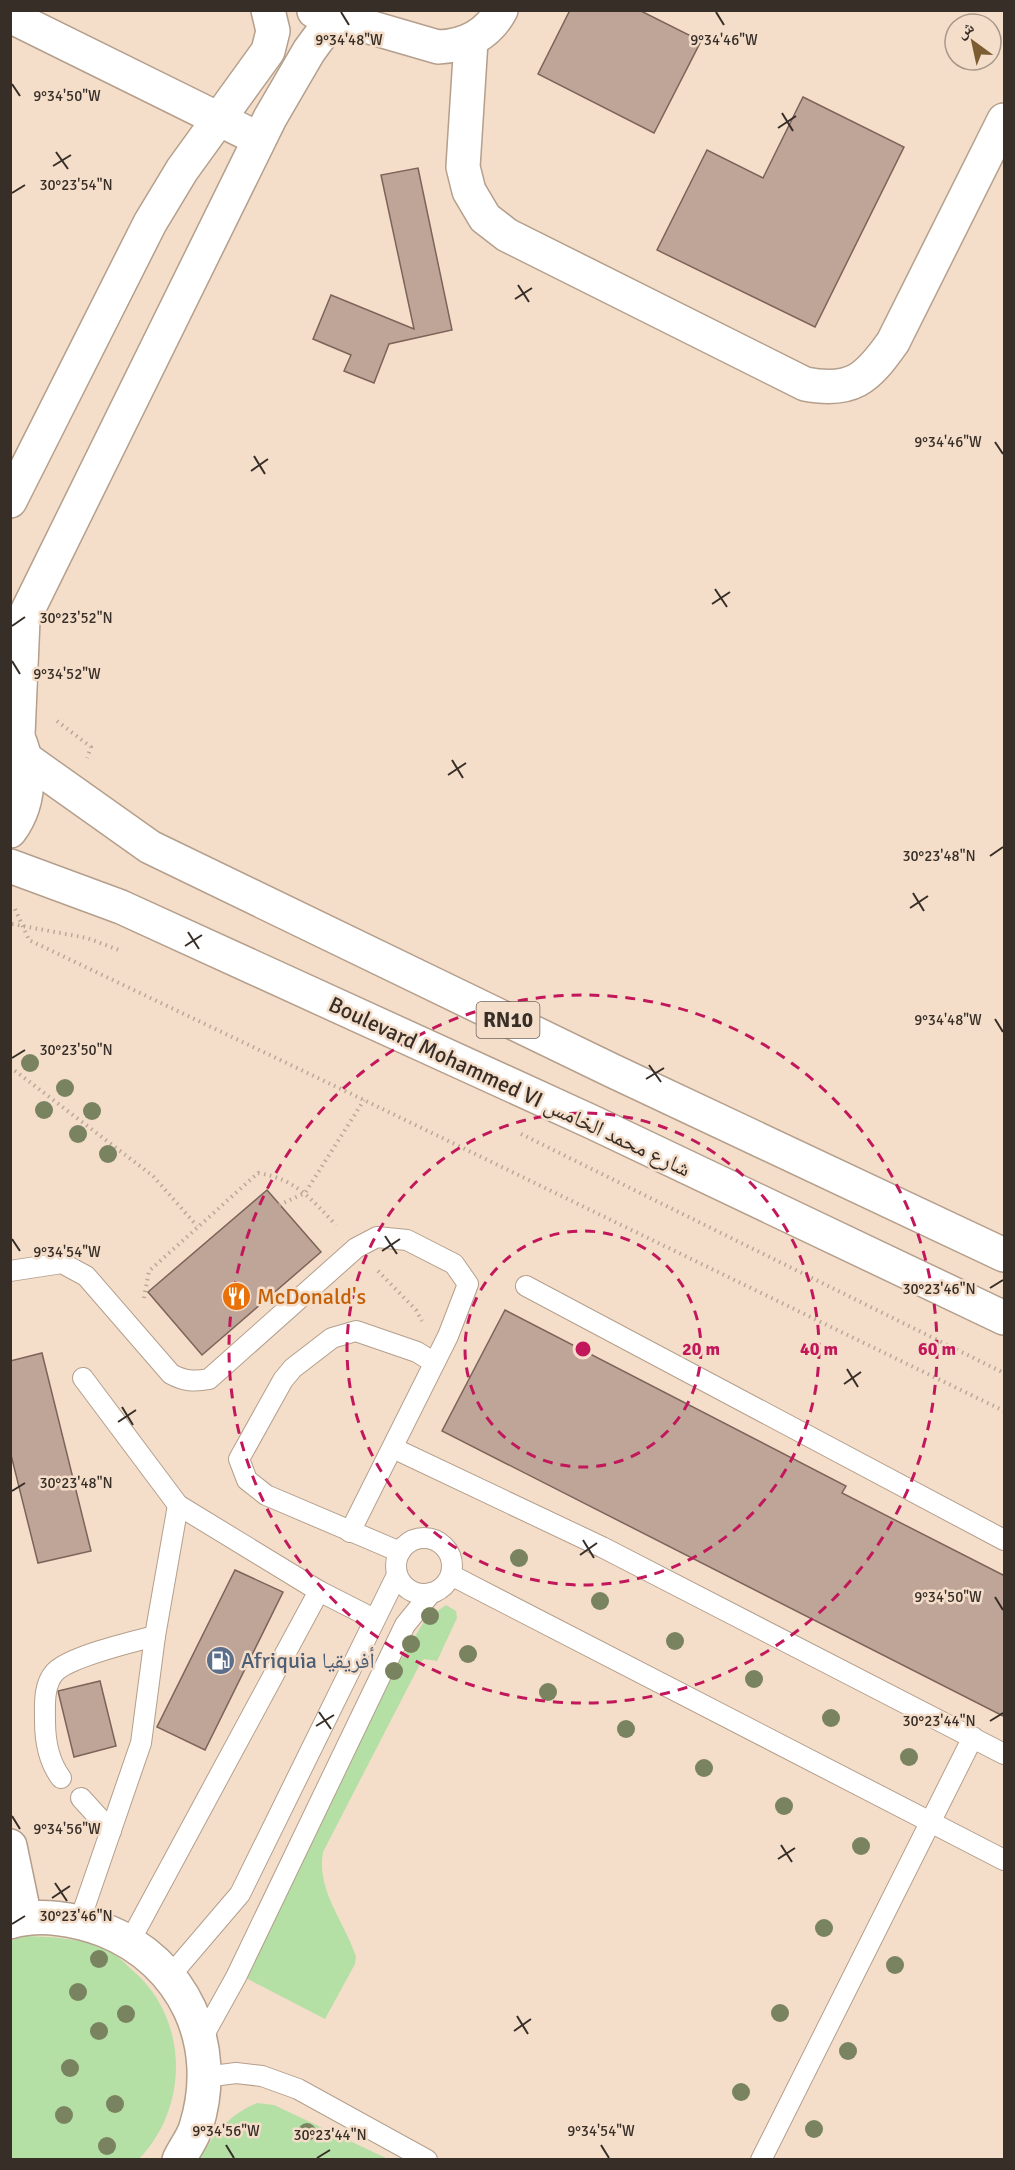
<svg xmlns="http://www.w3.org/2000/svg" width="1015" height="2170" font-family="Signika,'Noto Naskh Arabic',sans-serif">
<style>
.green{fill:#b4dfa5}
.building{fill:#bfa498;stroke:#7c6459;stroke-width:1.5}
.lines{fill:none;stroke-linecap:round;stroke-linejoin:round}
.lane-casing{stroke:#b49f8c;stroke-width:22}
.street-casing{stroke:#b49f8c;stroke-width:36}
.secondary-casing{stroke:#b49f8c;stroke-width:36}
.primary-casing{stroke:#b49f8c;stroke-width:36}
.path{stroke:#baa898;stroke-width:4;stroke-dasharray:1.5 4.5;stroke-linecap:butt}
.lane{stroke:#fff;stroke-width:20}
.street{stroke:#fff;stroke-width:33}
.secondary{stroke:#fff;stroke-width:33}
.primary{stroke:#fff;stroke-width:33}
.tree{fill:#7a835f}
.ticks{fill:none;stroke:#372e27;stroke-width:2}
.ring{fill:none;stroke:#c2185b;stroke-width:3;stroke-dasharray:10 8}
.labels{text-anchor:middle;stroke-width:5;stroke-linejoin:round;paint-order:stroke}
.shield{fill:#f4deca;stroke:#706358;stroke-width:1.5}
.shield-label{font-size:21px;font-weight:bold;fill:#372e27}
.street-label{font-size:22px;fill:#372e27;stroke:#f4deca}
.food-label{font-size:22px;fill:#c56008;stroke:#f4deca;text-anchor:start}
.service-label{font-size:22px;fill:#4e5e75;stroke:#f4deca;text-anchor:start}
.ticks-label{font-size:15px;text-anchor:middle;fill:#372e27;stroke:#f4deca;stroke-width:5;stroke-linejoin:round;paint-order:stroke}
.centre{fill:#c2185b;stroke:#f4deca;stroke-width:3}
.ring-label{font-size:18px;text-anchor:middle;font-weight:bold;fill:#c2185b;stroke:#f4deca;stroke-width:5;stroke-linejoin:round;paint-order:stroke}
</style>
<rect width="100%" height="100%" fill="#f4deca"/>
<g class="green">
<path d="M 446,1605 L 456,1611 L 457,1618 L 437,1661 L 424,1659 L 421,1662 L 323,1852 C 316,1891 345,1922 356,1957 L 355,1964 L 325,2019 L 242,1976 L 400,1661 L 425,1620 Z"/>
<path d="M 26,1936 C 55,1937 83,1938 110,1952 C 118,1956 125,1963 131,1969 C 189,2017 190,2106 139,2159 L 11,2159 L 10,1941 Z"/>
<path d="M 257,2103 L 274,2105 L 388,2159 L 199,2159 C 214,2134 229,2114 257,2103 Z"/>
</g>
<g class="building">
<path d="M 570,10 L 639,10 L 701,41 L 654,133 L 538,74 Z"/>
<path d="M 803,97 L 904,147 L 815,327 L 657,250 L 707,150 L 763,178 Z"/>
<path d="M 418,168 L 452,330 L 389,344 L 374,383 L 344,371 L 351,355 L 313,339 L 331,295 L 414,329 L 381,175 Z"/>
<path d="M 267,1190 L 321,1252 L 202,1355 L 148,1292 Z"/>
<path d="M 505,1310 L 846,1486 L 842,1493 L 1005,1576 L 1005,1717 L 442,1431 Z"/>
<path d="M 42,1353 L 91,1551 L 38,1563 L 10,1451 L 10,1361 Z"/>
<path d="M 235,1570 L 283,1592 L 205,1750 L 157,1727 Z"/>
<path d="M 100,1681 L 116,1746 L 74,1757 L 58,1691 Z"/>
</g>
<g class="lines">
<defs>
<g id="lane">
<path d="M 10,1271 L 62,1263 L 86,1276 L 171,1374 C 184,1381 194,1382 209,1379 L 356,1248 L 377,1237 L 407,1240 L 454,1264 L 468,1284 L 448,1336 L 350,1532"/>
<path d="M 526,1286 L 1004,1540"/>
<path d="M 83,1378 L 178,1505 L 319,1591 L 374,1619"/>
<path d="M 393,1448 L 602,1547 L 1004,1754"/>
<circle cx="424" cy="1566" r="28"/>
<path d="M 400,1552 L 266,1495 L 247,1480 L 239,1459 L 283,1380 L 293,1368 L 332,1338 L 356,1331 L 417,1352 L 433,1362"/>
<path d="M 451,1575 L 1004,1860"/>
<path d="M 61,1778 C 49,1762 45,1742 45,1721 C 45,1706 43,1685 55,1672 C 71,1656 132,1642 155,1636"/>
<path d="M 81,1798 L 111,1831"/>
<path d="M 80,1920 L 141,1743 L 155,1636 L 178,1505"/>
<path d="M 130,1941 L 319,1591"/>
<path d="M 170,1976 L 240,1894 L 397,1575"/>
<path d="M 201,2040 L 236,1977 L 405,1625 L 431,1593"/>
<path d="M 205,2077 L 236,2073 L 262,2076 L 298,2089 L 427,2160"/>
<path d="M 761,2160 L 973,1737"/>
</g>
<g id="street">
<path d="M 10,16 L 259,139"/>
<path d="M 471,41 L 463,167 L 469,191 L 485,218 L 507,235 L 805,384 C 852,393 867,379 893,342 L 1004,120"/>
<path d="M 10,1846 L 25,1918"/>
<path d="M 10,1922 C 40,1913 75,1919 104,1930 C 184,1962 222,2044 196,2127 C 193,2138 184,2149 179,2160"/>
</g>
<g id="secondary">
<path d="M 314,11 L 438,47 C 464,46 488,35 501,10"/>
<path d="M 10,501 L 150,223 L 182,170 L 268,51 L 273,31 L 268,10"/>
<path d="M 18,735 L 23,620 L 270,118 L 309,51 L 334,17"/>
</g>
<g id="primary">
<path d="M 10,724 C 32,755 33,800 10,831"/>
<path d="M 26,759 L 150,847 L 613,1071 L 1004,1255"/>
<path d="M 10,866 L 121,907 L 592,1122 L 1004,1318"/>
</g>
</defs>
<use href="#lane" class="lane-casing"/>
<use href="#street" class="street-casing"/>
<use href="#secondary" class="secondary-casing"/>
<use href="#primary" class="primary-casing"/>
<g class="path">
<path d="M 57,721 L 91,747 L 87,758"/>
<path d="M 15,909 L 29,940 L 364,1100 L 1004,1411"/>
<path d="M 12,924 L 87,938 L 119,950"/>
<path d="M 10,1067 L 153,1176 L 197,1226"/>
<path d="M 521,1134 L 1004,1373"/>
<path d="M 279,1205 L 305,1193 L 364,1100"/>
<path d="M 378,1271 L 416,1310 L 422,1321"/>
<path d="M 144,1298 L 149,1271 L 258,1173 C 296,1179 311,1199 336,1225"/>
</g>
<use href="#lane" class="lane"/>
<use href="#street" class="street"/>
<use href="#secondary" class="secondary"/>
<use href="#primary" class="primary"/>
</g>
<g class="tree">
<circle cx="30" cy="1063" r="9"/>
<circle cx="65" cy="1088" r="9"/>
<circle cx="44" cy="1110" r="9"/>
<circle cx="92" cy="1111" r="9"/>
<circle cx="78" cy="1134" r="9"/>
<circle cx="108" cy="1154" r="9"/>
<circle cx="519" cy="1558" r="9"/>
<circle cx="600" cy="1601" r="9"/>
<circle cx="430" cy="1616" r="9"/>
<circle cx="675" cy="1641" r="9"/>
<circle cx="411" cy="1644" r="9"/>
<circle cx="468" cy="1654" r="9"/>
<circle cx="394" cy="1671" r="9"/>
<circle cx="754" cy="1679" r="9"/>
<circle cx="548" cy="1692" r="9"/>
<circle cx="831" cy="1718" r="9"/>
<circle cx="626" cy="1729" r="9"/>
<circle cx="909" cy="1757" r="9"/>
<circle cx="704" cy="1768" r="9"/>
<circle cx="784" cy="1806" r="9"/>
<circle cx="861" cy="1846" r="9"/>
<circle cx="824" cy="1928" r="9"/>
<circle cx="99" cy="1959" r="9"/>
<circle cx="895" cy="1965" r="9"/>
<circle cx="78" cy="1992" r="9"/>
<circle cx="780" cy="2013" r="9"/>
<circle cx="126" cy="2014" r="9"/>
<circle cx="99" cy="2031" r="9"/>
<circle cx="848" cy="2051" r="9"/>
<circle cx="70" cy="2068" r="9"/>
<circle cx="741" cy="2092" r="9"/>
<circle cx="115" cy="2104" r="9"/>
<circle cx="64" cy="2115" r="9"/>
<circle cx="814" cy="2129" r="9"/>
<circle cx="307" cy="2132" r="9"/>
<circle cx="107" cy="2146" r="9"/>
</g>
<path class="ticks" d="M 341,12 L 349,25M 716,12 L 724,25M 12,84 L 20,96M 782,113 L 793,131M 778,128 L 796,116M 56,152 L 68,169M 53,166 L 71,155M 12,193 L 25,185M 518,285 L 529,302M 515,299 L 532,288M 995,442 L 1003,454M 254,456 L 265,474M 251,471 L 268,459M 715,589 L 727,607M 712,604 L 730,592M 12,626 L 25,617M 12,661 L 20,674M 452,760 L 463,778M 448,775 L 466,763M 990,856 L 1003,847M 913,893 L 924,911M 910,908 L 928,896M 188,932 L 199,949M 185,946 L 202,935M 995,1019 L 1003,1032M 12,1058 L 25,1050M 649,1065 L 661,1082M 646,1079 L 664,1068M 385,1236 L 397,1254M 12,1239 L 20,1251M 382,1251 L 400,1239M 990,1288 L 1003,1280M 847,1369 L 858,1387M 844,1384 L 861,1372M 122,1407 L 133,1425M 118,1422 L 136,1410M 12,1491 L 25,1483M 583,1540 L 594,1558M 580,1555 L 597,1543M 995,1597 L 1003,1610M 319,1712 L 331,1729M 990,1721 L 1003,1713M 316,1726 L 334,1715M 12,1816 L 20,1829M 781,1845 L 792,1862M 778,1859 L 795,1848M 55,1883 L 67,1901M 52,1898 L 70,1886M 12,1924 L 25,1916M 517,2016 L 528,2034M 514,2031 L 531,2019M 226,2145 L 234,2158M 601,2145 L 609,2158M 317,2158 L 330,2150"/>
<g class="ring">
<circle cx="583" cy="1349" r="118"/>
<circle cx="583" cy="1349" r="236"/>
<circle cx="583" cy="1349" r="354"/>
</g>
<defs>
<symbol id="restaurant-disc" viewBox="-11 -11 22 22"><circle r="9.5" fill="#e8710a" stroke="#f4deca"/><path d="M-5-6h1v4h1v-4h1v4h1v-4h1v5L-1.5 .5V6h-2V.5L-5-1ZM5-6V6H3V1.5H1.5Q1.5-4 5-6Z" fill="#fff"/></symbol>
<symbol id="fuel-disc" viewBox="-11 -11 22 22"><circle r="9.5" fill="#5c6f8a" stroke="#f4deca"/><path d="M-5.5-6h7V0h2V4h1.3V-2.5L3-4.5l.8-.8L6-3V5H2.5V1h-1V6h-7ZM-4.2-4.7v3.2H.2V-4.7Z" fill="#fff"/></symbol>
</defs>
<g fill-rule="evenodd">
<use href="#restaurant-disc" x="220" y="1280" width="33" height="33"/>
<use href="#fuel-disc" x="204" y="1644" width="33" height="33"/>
</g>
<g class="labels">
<rect class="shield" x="476.5" y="1002" width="63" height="36" rx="4.5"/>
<g class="shield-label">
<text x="508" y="1027">RN10</text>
</g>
<g class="street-label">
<text transform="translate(510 1086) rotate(25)" y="8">Boulevard Mohammed VI شارع محمد الخامس</text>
</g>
<g class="food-label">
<text x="257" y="1304">McDonald's</text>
</g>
<g class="service-label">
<text x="241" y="1668">Afriquia أفريقيا</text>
</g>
</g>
<g class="ticks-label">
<text x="349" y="45">9°34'48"W</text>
<text x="724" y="45">9°34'46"W</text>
<text x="67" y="101">9°34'50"W</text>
<text x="76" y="190">30°23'54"N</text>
<text x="948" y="447">9°34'46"W</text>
<text x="76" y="623">30°23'52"N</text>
<text x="67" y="679">9°34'52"W</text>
<text x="939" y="861">30°23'48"N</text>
<text x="948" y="1025">9°34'48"W</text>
<text x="76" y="1055">30°23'50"N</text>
<text x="67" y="1257">9°34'54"W</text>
<text x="939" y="1294">30°23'46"N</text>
<text x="76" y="1488">30°23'48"N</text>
<text x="948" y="1602">9°34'50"W</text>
<text x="939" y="1726">30°23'44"N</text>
<text x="67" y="1834">9°34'56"W</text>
<text x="76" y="1921">30°23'46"N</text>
<text x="226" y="2136">9°34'56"W</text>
<text x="601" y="2136">9°34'54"W</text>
<text x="330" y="2140">30°23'44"N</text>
</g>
<circle cx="583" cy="1349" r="9" class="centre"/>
<g class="ring-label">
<text x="701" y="1355">20 m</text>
<text x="819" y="1355">40 m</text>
<text x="937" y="1355">60 m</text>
</g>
<rect width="1015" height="2170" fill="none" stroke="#372e27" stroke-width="24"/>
<g transform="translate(973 42) rotate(327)"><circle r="28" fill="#f4deca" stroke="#a89889" stroke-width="1.5"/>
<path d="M0-4.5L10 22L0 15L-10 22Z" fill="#7b5d31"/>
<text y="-9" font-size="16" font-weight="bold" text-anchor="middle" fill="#372e27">ش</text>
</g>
</svg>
